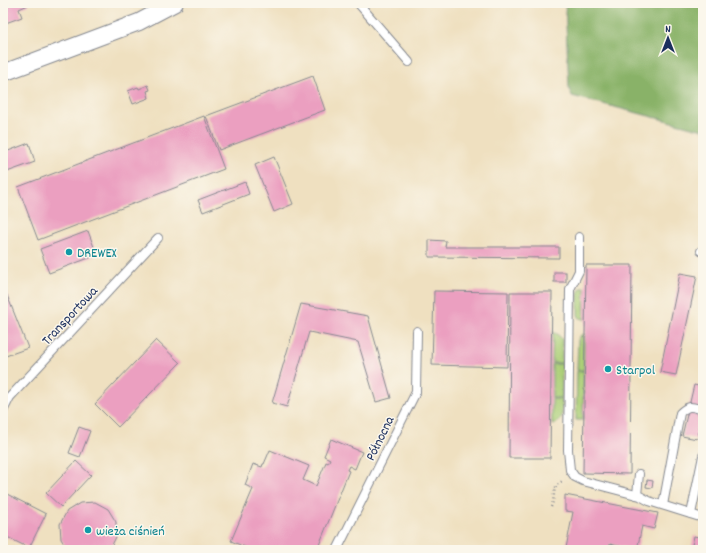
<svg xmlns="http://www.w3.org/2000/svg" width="706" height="553" font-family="Dekko,sans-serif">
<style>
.green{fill:#accf78;stroke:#647f6b}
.forest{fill:#89b268;stroke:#527063}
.building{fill:#eb9fc0}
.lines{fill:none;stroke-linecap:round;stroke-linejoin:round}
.lane-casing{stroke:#85888f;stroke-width:10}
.street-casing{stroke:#85888f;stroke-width:18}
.path{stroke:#85888f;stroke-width:2.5;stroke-dasharray:1 3;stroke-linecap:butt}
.lane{stroke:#fff;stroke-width:8}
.street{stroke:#fff;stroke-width:16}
.culture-dot{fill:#0f9aa8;stroke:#fbf7ec;stroke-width:1.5}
.labels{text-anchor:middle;stroke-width:3;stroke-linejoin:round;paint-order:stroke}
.culture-label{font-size:14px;fill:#0d838f;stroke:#fbf7ec;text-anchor:start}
.street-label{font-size:14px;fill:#1b2f5e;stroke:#fbf7ec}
</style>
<rect width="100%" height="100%" fill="#fbf7ec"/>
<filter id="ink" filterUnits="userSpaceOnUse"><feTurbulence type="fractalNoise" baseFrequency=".025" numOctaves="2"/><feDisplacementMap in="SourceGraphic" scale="8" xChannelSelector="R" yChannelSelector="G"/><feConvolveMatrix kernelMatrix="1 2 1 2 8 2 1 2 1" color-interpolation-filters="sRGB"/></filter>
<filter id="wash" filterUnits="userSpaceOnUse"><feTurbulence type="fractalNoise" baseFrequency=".012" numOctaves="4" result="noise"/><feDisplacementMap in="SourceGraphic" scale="16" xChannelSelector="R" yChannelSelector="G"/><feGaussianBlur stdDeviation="0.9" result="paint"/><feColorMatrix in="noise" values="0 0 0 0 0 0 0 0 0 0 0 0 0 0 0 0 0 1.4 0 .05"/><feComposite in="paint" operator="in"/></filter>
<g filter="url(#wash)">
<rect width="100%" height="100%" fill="#efe0c0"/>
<g class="green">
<path d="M 581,288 L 585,288 L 584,320 L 579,317 L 578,315 L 578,293 Z"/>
<path d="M 553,332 L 557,334 L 562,339 L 562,363 L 552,363 Z"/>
<path d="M 584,334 L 584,370 L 577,370 L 578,340 L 581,335 Z"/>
<rect x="552" y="364" width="10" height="34"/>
<path d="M 577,371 L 584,371 L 583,420 L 576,420 Z"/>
<path d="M 552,399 L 562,399 C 562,411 565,420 552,425 Z"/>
</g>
<path class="forest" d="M 565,3 L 703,3 L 703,130 L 572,96 L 569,88 Z"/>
<g id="blocks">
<g class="building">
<path d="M 3,3 L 27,3 L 28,5 L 19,9 L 22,17 L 3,24 Z"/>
<path d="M 313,76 L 325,110 L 219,150 L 206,116 Z"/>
<path d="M 148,85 L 150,90 L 147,91 L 149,98 L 133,104 L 128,91 L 138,87 L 139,89 Z"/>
<path d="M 204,116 L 224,169 L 38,240 L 18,187 Z"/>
<path d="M 29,143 L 35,162 L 7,172 L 3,160 L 3,153 Z"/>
<path d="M 274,157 L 293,204 L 274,212 L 255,165 Z"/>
<path d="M 245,182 L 249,194 L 203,212 L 198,200 Z"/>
<path d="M 88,231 L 97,255 L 49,273 L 40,249 Z"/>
<path d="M 429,240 L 446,241 L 445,247 L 559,247 L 559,258 L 429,257 Z"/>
<path d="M 586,265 L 632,265 L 630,474 L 583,473 Z"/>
<rect x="554" y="272" width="12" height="10"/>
<path d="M 680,273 L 697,276 L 676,375 L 660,372 Z"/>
<path d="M 3,285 L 28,348 L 3,357 Z"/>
<path d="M 434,291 L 508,292 L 507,367 L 432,365 Z"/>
<path d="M 510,292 L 552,292 L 550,458 L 509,458 Z"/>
<path d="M 301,304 L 368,316 L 391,398 L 376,402 L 358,342 L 309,332 L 287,407 L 272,403 Z"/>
<path d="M 156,340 L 180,363 L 118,427 L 95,404 Z"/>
<path d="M 694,385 L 703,387 L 703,411 L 697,439 L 682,436 Z"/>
<path d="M 79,427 L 90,431 L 80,457 L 69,453 Z"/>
<path d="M 331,439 L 362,452 L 355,469 L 349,466 L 347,470 L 349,471 L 317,550 L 252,550 L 231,541 L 253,489 L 245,485 L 253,464 L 262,467 L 263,464 L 264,464 L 270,450 L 309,466 L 303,480 L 316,486 L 326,462 L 328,463 L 330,459 L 324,456 Z"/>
<path d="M 76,461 L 91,475 L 61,507 L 46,493 Z"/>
<path d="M 647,480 L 653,481 L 652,488 L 646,487 Z"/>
<path d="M 3,492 L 46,514 L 29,548 L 3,535 Z"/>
<path d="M 565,495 L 658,513 L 654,529 L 642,526 L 637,550 L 610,544 L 609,550 L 574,550 L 566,548 L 573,512 L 565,511 Z"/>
<path d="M 95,502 L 108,509 L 116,522 L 116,537 L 110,549 L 68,550 L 61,539 L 60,524 L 67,511 L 80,503 Z"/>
<path d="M 694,536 L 703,538 L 703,550 L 691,550 Z"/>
</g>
</g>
</g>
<g filter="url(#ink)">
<use href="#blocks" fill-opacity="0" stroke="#85888f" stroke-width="1"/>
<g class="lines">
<defs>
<g id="lane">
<path d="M 358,3 L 409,62"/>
<path d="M 579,237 L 579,271 L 570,289 L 568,450 L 570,470 L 575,477 L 583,481 L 640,496 L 649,501 L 703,518"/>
<path d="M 701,251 L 703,252"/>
<path d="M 3,411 L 10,397 L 158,238"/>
<path d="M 637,495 L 639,474"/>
<path d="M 663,505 L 680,413 C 689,404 692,407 703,410"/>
<path d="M 691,514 L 703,456"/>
<path d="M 337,550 L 416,392 L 417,331"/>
</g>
<path id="street" d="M 3,73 L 139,22 L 175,3"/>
</defs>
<use href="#lane" class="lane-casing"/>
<use href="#street" class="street-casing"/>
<path class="path" d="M 551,507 C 557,495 549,489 564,480"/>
<use href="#lane" class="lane"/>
<use href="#street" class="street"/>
</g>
</g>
<g class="culture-dot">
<circle cx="69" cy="252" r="4"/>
<circle cx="608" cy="369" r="4"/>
<circle cx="88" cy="530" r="4"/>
</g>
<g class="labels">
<g class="culture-label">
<text x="77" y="257">DREWEX</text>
<text x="616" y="374">Starpol</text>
<text x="96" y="535">wieża ciśnień</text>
</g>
<g class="street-label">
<text transform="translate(69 315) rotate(-47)" y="5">Transportowa</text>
<text transform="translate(379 438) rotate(-64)" y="5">Północna</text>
</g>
</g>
<rect width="706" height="553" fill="none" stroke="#fbf7ec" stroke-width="16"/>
<g transform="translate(668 38)" stroke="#fbf7ec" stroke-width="3" paint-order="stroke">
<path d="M0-3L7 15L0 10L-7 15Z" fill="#1b2f5e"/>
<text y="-6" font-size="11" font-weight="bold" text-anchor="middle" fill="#1b2f5e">N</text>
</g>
</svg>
